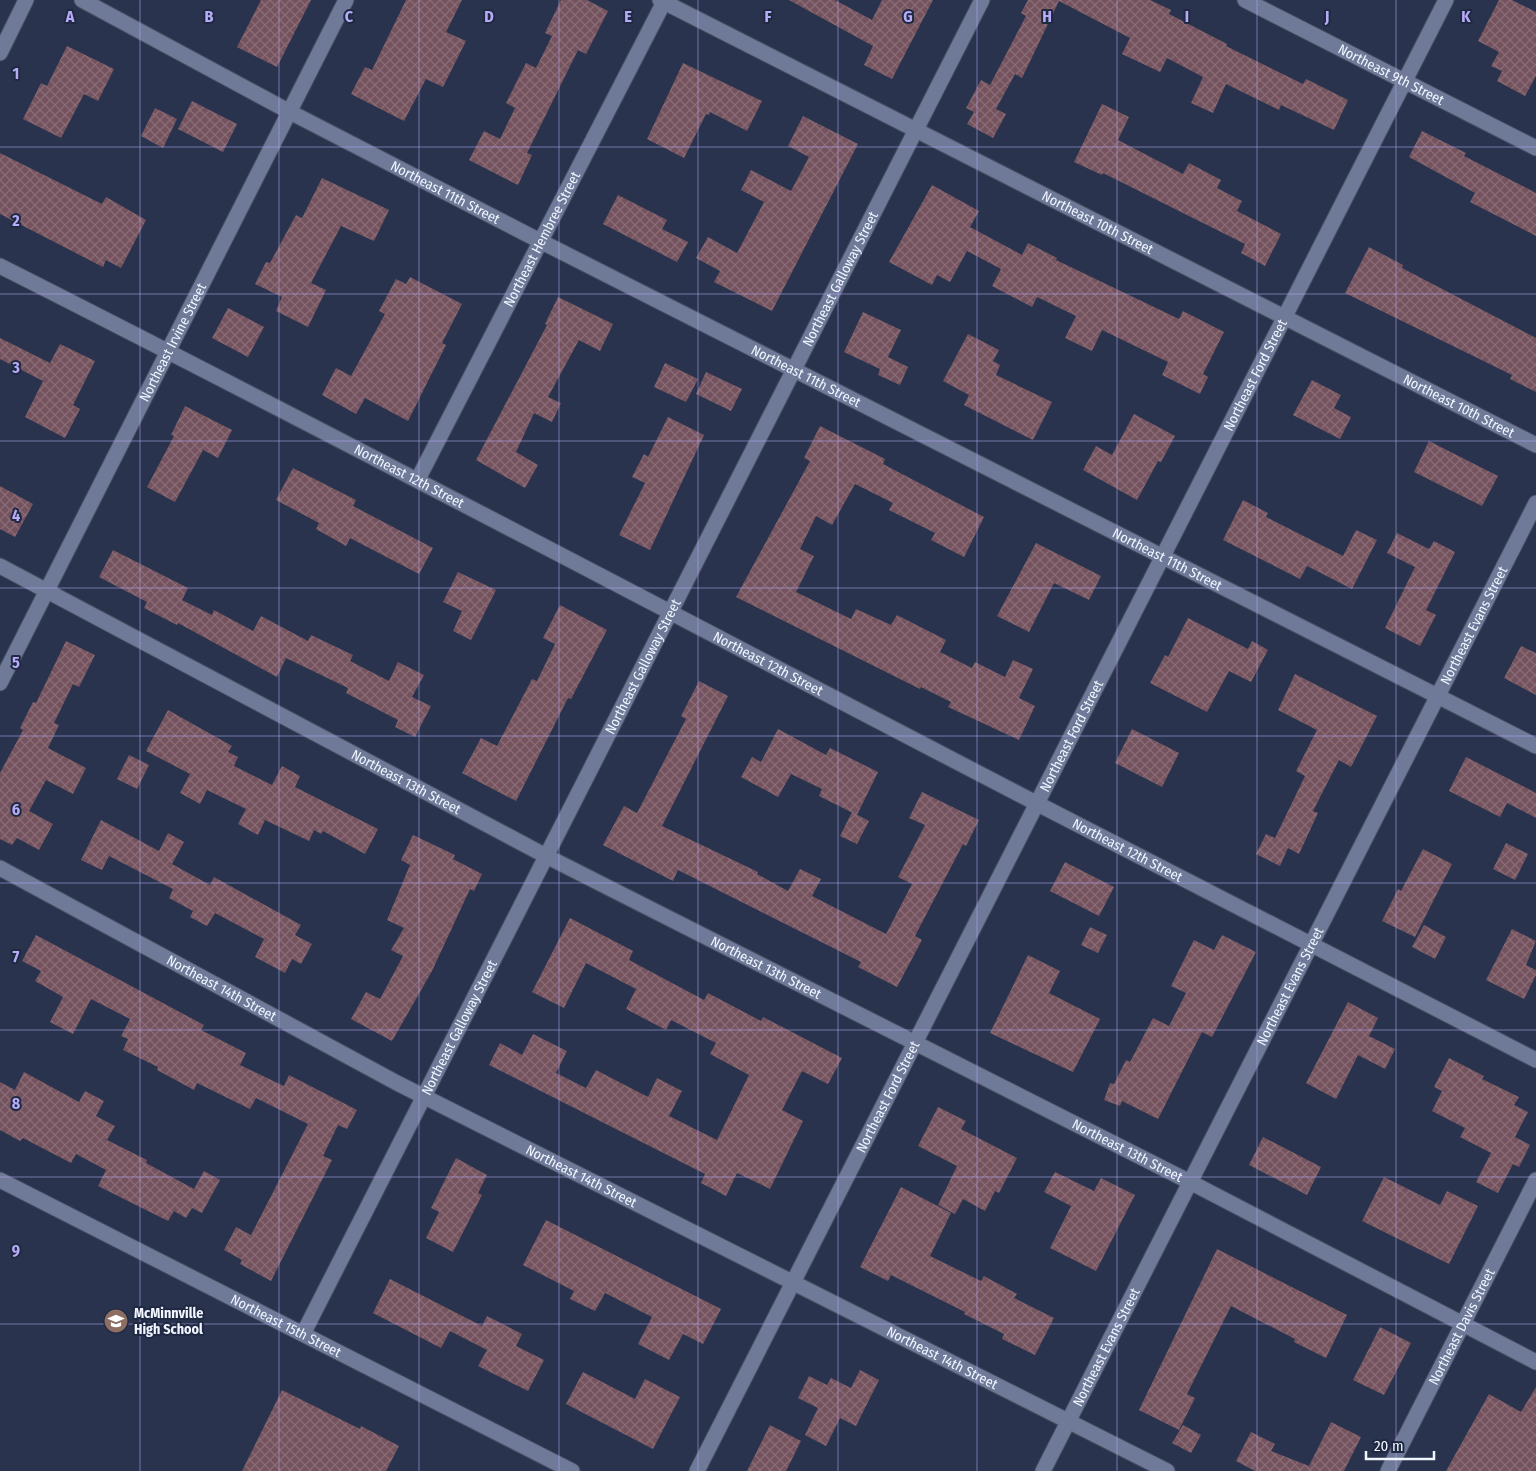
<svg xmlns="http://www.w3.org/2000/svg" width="1536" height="1471" font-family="'Fira Sans Condensed',sans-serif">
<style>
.building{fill:url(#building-cross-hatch)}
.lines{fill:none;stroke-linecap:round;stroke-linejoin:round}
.minor-casing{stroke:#474f63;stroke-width:17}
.minor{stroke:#6e7a98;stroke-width:15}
.grid{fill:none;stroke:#b6abf8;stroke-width:1;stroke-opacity:0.55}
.labels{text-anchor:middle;stroke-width:4;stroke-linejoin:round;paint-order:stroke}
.street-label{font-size:14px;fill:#f0f5ff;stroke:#202942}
.poi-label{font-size:14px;font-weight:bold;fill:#f0f5ff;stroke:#202942;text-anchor:start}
.grid-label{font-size:16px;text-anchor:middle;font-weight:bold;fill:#b6abf8;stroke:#202942;stroke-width:4;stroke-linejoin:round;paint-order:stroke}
</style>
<defs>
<pattern id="building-cross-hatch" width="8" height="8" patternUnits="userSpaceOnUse" patternTransform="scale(1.25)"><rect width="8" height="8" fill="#75535e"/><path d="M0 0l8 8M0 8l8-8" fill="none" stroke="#896c76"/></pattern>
</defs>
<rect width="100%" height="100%" fill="#29334d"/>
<g class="building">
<path d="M 261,0 L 311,0 L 277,67 L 237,47 Z"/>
<path d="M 406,0 L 462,0 L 446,32 L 466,41 L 443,87 L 426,79 L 404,121 L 351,94 L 365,67 L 372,70 Z"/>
<path d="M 561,0 L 587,0 L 608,11 L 586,54 L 578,50 L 527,153 L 532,155 L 518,185 L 469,160 L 484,131 L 500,139 L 515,108 L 506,103 L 526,63 L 536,68 L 552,36 L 545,33 Z"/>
<path d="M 789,0 L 835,0 L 872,20 L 882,0 L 933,0 L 892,79 L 864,65 L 873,46 Z"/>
<path d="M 1028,0 L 1150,0 L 1171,10 L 1169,14 L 1227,44 L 1226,46 L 1303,84 L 1306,79 L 1348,100 L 1334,130 L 1281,105 L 1279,110 L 1226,84 L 1213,113 L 1191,103 L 1203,77 L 1167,58 L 1160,72 L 1122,54 L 1130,38 L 1059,1 L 1022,78 L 1015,74 L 996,109 L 1006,114 L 993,138 L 967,124 L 974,112 L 966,108 L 981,80 L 990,85 L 1026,16 L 1021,13 Z"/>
<path d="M 1499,0 L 1512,0 L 1536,12 L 1536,76 L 1525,96 L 1497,81 L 1502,71 L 1491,66 L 1499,52 L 1478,41 Z"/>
<path d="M 67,46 L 114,69 L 98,101 L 84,94 L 61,138 L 23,119 L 41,83 L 47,86 Z"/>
<path d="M 683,63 L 762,101 L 747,131 L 710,112 L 709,115 L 706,114 L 684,158 L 647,139 Z"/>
<path d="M 192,101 L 237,124 L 223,152 L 178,129 Z"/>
<path d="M 1102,104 L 1129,117 L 1118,140 L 1183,174 L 1189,163 L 1221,180 L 1217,188 L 1242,201 L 1237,211 L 1281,234 L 1265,266 L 1241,253 L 1245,244 L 1103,173 L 1102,175 L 1074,162 Z"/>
<path d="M 155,108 L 177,119 L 163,148 L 141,136 Z"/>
<path d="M 803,116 L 858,144 L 772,311 L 714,282 L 720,271 L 696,258 L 708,237 L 737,253 L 764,202 L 741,190 L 751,170 L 791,191 L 809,157 L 788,146 Z"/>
<path d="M 1422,131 L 1466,153 L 1464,156 L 1536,193 L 1536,236 L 1470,202 L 1475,193 L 1409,157 Z"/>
<path d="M 0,153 L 102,204 L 106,197 L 146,220 L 121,268 L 106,260 L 103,267 L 0,214 Z"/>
<path d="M 322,178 L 389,210 L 374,241 L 341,226 L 311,283 L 326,290 L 308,327 L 276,311 L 282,297 L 255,284 L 266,262 L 270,263 L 296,215 L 302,218 Z"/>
<path d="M 932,185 L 979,211 L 970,227 L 1022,255 L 1028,243 L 1057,258 L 1056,260 L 1179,319 L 1183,311 L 1224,332 L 1203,374 L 1208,377 L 1200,394 L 1162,375 L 1168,362 L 1102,330 L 1092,351 L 1065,338 L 1076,316 L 1037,297 L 1032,307 L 992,286 L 1001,269 L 967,251 L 950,282 L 937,275 L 932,285 L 889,262 Z"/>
<path d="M 618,195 L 667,220 L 662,229 L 688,242 L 677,262 L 603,224 Z"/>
<path d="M 1369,247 L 1403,265 L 1402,268 L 1536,338 L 1536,392 L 1510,379 L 1512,375 L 1345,293 Z"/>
<path d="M 410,277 L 462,304 L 442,343 L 446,345 L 408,421 L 365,398 L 356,414 L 322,395 L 336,368 L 351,376 L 385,314 L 379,311 L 396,279 L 406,284 Z"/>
<path d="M 558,297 L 613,324 L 600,351 L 579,340 L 548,397 L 561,403 L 552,422 L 534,413 L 516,452 L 538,465 L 525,488 L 476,460 L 547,325 L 545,324 Z"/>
<path d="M 228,308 L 264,327 L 248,357 L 212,338 Z"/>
<path d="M 863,312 L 901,330 L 888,357 L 908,367 L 900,385 L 878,375 L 880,369 L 844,352 Z"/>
<path d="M 968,334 L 999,350 L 993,361 L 1000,365 L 996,375 L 1052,402 L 1033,440 L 964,405 L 969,395 L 943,381 Z"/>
<path d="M 0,338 L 50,363 L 60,344 L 95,361 L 73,405 L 80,409 L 65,438 L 25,417 L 43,381 L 0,359 Z"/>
<path d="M 665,363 L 698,379 L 686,402 L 654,387 Z"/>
<path d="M 706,372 L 742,389 L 731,411 L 696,394 Z"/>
<path d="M 1312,380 L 1341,395 L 1334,408 L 1351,417 L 1340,439 L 1293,415 Z"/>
<path d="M 185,406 L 232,430 L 218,458 L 203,450 L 175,502 L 147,487 L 174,436 L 171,435 Z"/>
<path d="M 1134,414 L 1175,436 L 1161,462 L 1158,461 L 1137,500 L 1083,470 L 1096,446 L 1112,455 Z"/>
<path d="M 668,417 L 704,435 L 650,550 L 619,535 L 645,483 L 632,477 L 644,454 L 648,457 Z"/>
<path d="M 820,426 L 885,459 L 883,464 L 984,517 L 964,557 L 931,540 L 935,533 L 889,510 L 893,503 L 855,484 L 832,525 L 816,516 L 800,549 L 814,556 L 796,592 L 851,619 L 856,609 L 891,625 L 897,615 L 946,640 L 940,652 L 972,668 L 975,662 L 1005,677 L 1013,660 L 1033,669 L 1019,698 L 1035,706 L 1019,740 L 948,707 L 951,702 L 921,687 L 920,689 L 736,597 L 810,461 L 804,458 Z"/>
<path d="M 1429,441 L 1498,476 L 1482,506 L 1414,472 Z"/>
<path d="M 293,468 L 356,500 L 353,506 L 433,548 L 419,574 L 350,538 L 346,546 L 316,529 L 319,523 L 276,500 Z"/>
<path d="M 0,486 L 33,504 L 15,537 L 0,529 Z"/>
<path d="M 1243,500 L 1268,513 L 1266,517 L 1343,556 L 1356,530 L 1377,540 L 1352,589 L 1307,566 L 1300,579 L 1223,540 Z"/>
<path d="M 1397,533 L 1429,549 L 1434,541 L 1455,552 L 1426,610 L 1436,615 L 1420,646 L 1385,628 L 1415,567 L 1387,553 Z"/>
<path d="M 1036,543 L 1101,576 L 1089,600 L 1054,583 L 1029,632 L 997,616 Z"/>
<path d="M 113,550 L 188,588 L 182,600 L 212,615 L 214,610 L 253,631 L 261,616 L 308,641 L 311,635 L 353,655 L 350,661 L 389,681 L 398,662 L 424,675 L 412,697 L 431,706 L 415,737 L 395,727 L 398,720 L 346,693 L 348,688 L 286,658 L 277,677 L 178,623 L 177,625 L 144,608 L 147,602 L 99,577 Z"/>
<path d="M 458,572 L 496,590 L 471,640 L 453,631 L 462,611 L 443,602 Z"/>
<path d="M 560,605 L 607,630 L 571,699 L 568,698 L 516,801 L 462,773 L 481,738 L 497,746 L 532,679 L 537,681 L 555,644 L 543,638 Z"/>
<path d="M 1188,618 L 1248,649 L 1252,641 L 1268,650 L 1251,682 L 1229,671 L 1207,712 L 1150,683 L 1165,655 L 1168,657 Z"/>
<path d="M 66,641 L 95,655 L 79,687 L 73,684 L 54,723 L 59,725 L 48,748 L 86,768 L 73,794 L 46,780 L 29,811 L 53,824 L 39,850 L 17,838 L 12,845 L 0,839 L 0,773 L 23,730 L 20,728 L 33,702 L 36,703 Z"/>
<path d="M 1521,646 L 1536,653 L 1536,695 L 1504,678 Z"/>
<path d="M 1295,674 L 1377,716 L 1351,767 L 1339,760 L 1313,811 L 1318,813 L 1299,854 L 1288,848 L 1280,866 L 1256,854 L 1266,834 L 1275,838 L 1305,776 L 1296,771 L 1317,730 L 1278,710 Z"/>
<path d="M 699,681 L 728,696 L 662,826 L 758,872 L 757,874 L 788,891 L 800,869 L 821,879 L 812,896 L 886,934 L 912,884 L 898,877 L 925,825 L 909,818 L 922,792 L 979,820 L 966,846 L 963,844 L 915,936 L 922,940 L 897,987 L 858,967 L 861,962 L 678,870 L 673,881 L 603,845 L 624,806 L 637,813 L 686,719 L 681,716 Z"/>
<path d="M 168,710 L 232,746 L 228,752 L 238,757 L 234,766 L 272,785 L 282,766 L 300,776 L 295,787 L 378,829 L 365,854 L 323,831 L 321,834 L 314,830 L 309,841 L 265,820 L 258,835 L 238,824 L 246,809 L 207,790 L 200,804 L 180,793 L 190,774 L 146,751 Z"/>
<path d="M 778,729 L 826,755 L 830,748 L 878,772 L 857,815 L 819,796 L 822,789 L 791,774 L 778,797 L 741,777 L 752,757 L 761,762 Z"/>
<path d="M 1132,729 L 1179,753 L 1162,787 L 1115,763 Z"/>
<path d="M 129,755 L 149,765 L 137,789 L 117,779 Z"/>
<path d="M 1466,757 L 1536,793 L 1536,818 L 1507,803 L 1500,817 L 1449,791 Z"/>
<path d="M 852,812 L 869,821 L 857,844 L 840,836 Z"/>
<path d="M 101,820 L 159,851 L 168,833 L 184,842 L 172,864 L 210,885 L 214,877 L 301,925 L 295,935 L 312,944 L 301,964 L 292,959 L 285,973 L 255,957 L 264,939 L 215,913 L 207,926 L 190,917 L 193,911 L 169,898 L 173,889 L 109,856 L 102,870 L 81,860 Z"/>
<path d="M 413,835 L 455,855 L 453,859 L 482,874 L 474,891 L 470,889 L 432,971 L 392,1041 L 351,1019 L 366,992 L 380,999 L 403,956 L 391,950 L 404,928 L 387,920 L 410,865 L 401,860 Z"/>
<path d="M 1506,843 L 1528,854 L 1515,880 L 1493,869 Z"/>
<path d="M 1423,849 L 1452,864 L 1415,937 L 1382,921 L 1398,889 L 1401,891 Z"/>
<path d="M 1065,862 L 1114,887 L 1099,916 L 1050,891 Z"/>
<path d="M 570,918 L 633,951 L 629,960 L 704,1000 L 708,993 L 761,1021 L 763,1017 L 842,1058 L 828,1084 L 802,1071 L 782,1110 L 803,1121 L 770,1189 L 737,1173 L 726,1196 L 701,1183 L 705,1174 L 489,1065 L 500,1043 L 522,1055 L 533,1034 L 567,1051 L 556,1073 L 586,1088 L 596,1070 L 648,1097 L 657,1078 L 682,1091 L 669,1116 L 717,1140 L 749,1075 L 710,1054 L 716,1043 L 671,1020 L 666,1030 L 626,1009 L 636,989 L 586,963 L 564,1008 L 532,992 Z"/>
<path d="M 1424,925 L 1446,937 L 1435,959 L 1412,947 Z"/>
<path d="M 1090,927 L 1107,935 L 1098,953 L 1081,945 Z"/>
<path d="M 1512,929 L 1536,941 L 1526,965 L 1536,970 L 1536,975 L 1524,999 L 1486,980 Z"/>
<path d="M 36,935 L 204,1025 L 201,1030 L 246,1053 L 240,1065 L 284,1086 L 289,1075 L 357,1110 L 347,1129 L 338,1125 L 323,1156 L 332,1160 L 271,1281 L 240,1264 L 242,1260 L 224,1250 L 236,1227 L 251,1235 L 308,1124 L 256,1098 L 250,1109 L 197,1083 L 194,1090 L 157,1070 L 158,1067 L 123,1050 L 128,1039 L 121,1036 L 130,1019 L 91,999 L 73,1034 L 50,1022 L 63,997 L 35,981 L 41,971 L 22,961 Z"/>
<path d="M 1222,935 L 1256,952 L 1212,1037 L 1202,1032 L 1158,1119 L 1122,1101 L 1120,1106 L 1104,1100 L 1110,1083 L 1114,1084 L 1126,1060 L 1130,1062 L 1153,1018 L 1169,1026 L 1186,993 L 1171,986 L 1194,940 L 1214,950 Z"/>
<path d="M 1028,955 L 1060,971 L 1049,993 L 1100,1019 L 1073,1072 L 990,1033 Z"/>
<path d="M 1348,1002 L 1378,1018 L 1369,1036 L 1395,1049 L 1385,1069 L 1358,1055 L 1336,1099 L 1306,1083 Z"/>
<path d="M 1449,1058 L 1484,1076 L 1482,1079 L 1519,1097 L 1514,1105 L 1528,1112 L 1515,1137 L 1530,1145 L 1519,1167 L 1513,1164 L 1498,1193 L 1476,1182 L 1491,1153 L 1460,1137 L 1465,1128 L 1432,1111 L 1442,1091 L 1434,1087 Z"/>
<path d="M 24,1072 L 79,1102 L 85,1091 L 104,1101 L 96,1116 L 115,1126 L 107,1140 L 147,1160 L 146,1163 L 194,1189 L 204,1171 L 220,1180 L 202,1213 L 192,1208 L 186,1218 L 174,1211 L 168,1221 L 98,1186 L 106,1170 L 76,1154 L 71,1163 L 23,1138 L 20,1141 L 0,1130 L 0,1082 L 15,1090 Z"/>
<path d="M 938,1107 L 966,1121 L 961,1129 L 1017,1158 L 999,1193 L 995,1191 L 985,1211 L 963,1199 L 955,1214 L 938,1205 L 957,1166 L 918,1146 Z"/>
<path d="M 1263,1137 L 1321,1167 L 1307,1195 L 1249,1165 Z"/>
<path d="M 456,1158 L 487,1175 L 478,1193 L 482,1195 L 453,1252 L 426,1238 L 439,1212 L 431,1208 Z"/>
<path d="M 1055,1172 L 1094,1191 L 1101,1178 L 1135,1195 L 1096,1271 L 1050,1248 L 1071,1206 L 1044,1192 Z"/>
<path d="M 1384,1177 L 1440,1205 L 1447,1191 L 1478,1206 L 1449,1264 L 1362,1221 Z"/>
<path d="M 901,1187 L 951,1213 L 930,1256 L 981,1281 L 984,1276 L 1017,1294 L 1014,1298 L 1054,1318 L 1035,1355 L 1002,1339 L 1004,1334 L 964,1314 L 965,1312 L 891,1275 L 888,1281 L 860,1267 Z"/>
<path d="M 546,1220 L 721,1309 L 703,1344 L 683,1334 L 669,1360 L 638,1344 L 652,1317 L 605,1293 L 595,1311 L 570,1299 L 574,1291 L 523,1265 Z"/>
<path d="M 1217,1249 L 1347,1315 L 1326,1358 L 1294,1342 L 1295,1339 L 1231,1306 L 1187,1394 L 1195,1398 L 1179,1430 L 1139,1410 Z"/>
<path d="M 390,1279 L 482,1326 L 487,1316 L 522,1334 L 516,1346 L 544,1360 L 528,1391 L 478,1366 L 487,1350 L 450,1331 L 441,1348 L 373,1313 Z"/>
<path d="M 1380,1327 L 1411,1343 L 1384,1395 L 1353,1380 Z"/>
<path d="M 860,1370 L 879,1380 L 856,1426 L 840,1418 L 826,1446 L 805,1435 L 818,1408 L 798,1398 L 809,1376 L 827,1385 L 831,1378 L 851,1388 Z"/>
<path d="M 583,1372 L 635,1399 L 645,1379 L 680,1397 L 653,1449 L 566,1404 Z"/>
<path d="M 1536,1387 L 1536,1471 L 1446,1471 L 1489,1394 L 1521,1412 Z"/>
<path d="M 282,1390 L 360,1429 L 361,1426 L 399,1446 L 386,1471 L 242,1471 Z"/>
<path d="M 1331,1422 L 1361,1437 L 1344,1471 L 1255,1471 L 1236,1461 L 1251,1432 L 1275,1444 L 1271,1451 L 1309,1466 Z"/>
<path d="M 770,1425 L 801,1441 L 786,1471 L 747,1471 Z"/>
<path d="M 1183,1425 L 1201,1435 L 1191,1453 L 1172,1443 Z"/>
</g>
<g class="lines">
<defs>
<g id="minor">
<path id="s1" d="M 82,0 L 290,112 L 540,241 L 1536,746"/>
<path id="s2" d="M 660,0 L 1536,445"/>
<path id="s3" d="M 1245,0 L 1536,148"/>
<path d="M 0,53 L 26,0"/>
<path id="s4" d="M 0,266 C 347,441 689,623 1034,802 C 1201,888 1369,973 1536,1060"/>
<path id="s5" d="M 418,479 L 665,0"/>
<path id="s6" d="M 0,566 L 546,856 L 1190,1182 L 1536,1362"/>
<path id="s7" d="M 0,683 L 346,0"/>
<path id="s8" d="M 0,868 L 397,1083 L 1167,1471"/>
<path id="s9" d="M 0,1180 L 572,1471"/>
<path id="s10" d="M 303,1334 L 982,0"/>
<path id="s11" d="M 697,1471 L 1446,0"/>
<path id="s12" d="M 1043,1471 L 1536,503"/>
<path id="s13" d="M 1388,1471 L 1536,1180"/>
</g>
</defs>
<use href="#minor" class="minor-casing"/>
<use href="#minor" class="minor"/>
</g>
<path class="grid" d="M 140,0 L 140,1471M 279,0 L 279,1471M 419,0 L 419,1471M 559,0 L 559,1471M 698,0 L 698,1471M 838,0 L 838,1471M 977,0 L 977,1471M 1117,0 L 1117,1471M 1257,0 L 1257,1471M 1396,0 L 1396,1471M 0,147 L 1536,147M 0,294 L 1536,294M 0,441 L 1536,441M 0,588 L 1536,588M 0,736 L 1536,736M 0,883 L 1536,883M 0,1030 L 1536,1030M 0,1177 L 1536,1177M 0,1324 L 1536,1324"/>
<defs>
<symbol id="school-disc" viewBox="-11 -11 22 22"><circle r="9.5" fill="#8d6e63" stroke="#202942"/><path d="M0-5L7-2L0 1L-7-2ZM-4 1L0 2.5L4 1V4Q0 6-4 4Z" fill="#fff"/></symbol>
</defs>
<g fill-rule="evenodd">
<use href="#school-disc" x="102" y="1307" width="28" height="28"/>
</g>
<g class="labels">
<g class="street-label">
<text dy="5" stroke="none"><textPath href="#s3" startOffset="164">Northeast 9th Street</textPath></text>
<text dy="5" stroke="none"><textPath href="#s1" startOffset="411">Northeast 11th Street</textPath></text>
<text dy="5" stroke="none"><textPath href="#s2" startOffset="491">Northeast 10th Street</textPath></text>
<text dy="5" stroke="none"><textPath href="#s5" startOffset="270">Northeast Hembree Street</textPath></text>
<text dy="5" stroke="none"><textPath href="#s10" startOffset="1184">Northeast Galloway Street</textPath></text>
<text dy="5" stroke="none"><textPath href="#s7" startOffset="382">Northeast Irvine Street</textPath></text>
<text dy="5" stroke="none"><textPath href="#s11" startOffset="1230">Northeast Ford Street</textPath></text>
<text dy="5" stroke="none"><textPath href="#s1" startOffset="816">Northeast 11th Street</textPath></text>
<text dy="5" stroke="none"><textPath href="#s2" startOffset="896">Northeast 10th Street</textPath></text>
<text dy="5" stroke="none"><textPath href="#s4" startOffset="460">Northeast 12th Street</textPath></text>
<text dy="5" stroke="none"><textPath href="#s1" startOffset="1221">Northeast 11th Street</textPath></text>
<text dy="5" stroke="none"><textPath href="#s12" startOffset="949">Northeast Evans Street</textPath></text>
<text dy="5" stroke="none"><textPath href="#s4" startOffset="865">Northeast 12th Street</textPath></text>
<text dy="5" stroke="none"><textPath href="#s10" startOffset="749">Northeast Galloway Street</textPath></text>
<text dy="5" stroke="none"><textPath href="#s11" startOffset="825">Northeast Ford Street</textPath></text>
<text dy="5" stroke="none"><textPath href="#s6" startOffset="460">Northeast 13th Street</textPath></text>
<text dy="5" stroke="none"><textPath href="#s4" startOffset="1270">Northeast 12th Street</textPath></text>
<text dy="5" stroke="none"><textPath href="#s6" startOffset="865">Northeast 13th Street</textPath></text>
<text dy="5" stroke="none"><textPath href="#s12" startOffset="544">Northeast Evans Street</textPath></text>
<text dy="5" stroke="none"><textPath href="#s8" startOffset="252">Northeast 14th Street</textPath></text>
<text dy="5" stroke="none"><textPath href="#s10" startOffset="344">Northeast Galloway Street</textPath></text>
<text dy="5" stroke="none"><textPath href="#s11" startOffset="420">Northeast Ford Street</textPath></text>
<text dy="5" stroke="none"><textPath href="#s6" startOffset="1270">Northeast 13th Street</textPath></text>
<text dy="5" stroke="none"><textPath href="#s8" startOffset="658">Northeast 14th Street</textPath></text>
<text dy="5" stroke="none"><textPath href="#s9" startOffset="321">Northeast 15th Street</textPath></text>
<text dy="5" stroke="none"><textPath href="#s13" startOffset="162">Northeast Davis Street</textPath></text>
<text dy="5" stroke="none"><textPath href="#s12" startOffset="139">Northeast Evans Street</textPath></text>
<text dy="5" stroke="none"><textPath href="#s8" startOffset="1062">Northeast 14th Street</textPath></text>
</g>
<g class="poi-label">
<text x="134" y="1318">McMinnville<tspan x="134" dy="16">High School</tspan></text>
</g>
</g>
<g class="grid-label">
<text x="70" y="22">A</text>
<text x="209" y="22">B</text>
<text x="349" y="22">C</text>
<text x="489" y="22">D</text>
<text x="628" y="22">E</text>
<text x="768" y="22">F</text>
<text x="908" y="22">G</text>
<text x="1047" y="22">H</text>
<text x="1187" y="22">I</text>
<text x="1327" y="22">J</text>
<text x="1466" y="22">K</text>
<text x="16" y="79">1</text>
<text x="16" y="226">2</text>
<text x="16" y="373">3</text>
<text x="16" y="521">4</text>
<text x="16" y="668">5</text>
<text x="16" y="815">6</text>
<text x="16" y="962">7</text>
<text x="16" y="1109">8</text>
<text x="16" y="1256">9</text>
</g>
<path d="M1366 1451v8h68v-8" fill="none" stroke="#f0f5ff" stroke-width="2.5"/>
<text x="1374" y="1451" font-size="15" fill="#f0f5ff" stroke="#202942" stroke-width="4" paint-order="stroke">20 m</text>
</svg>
